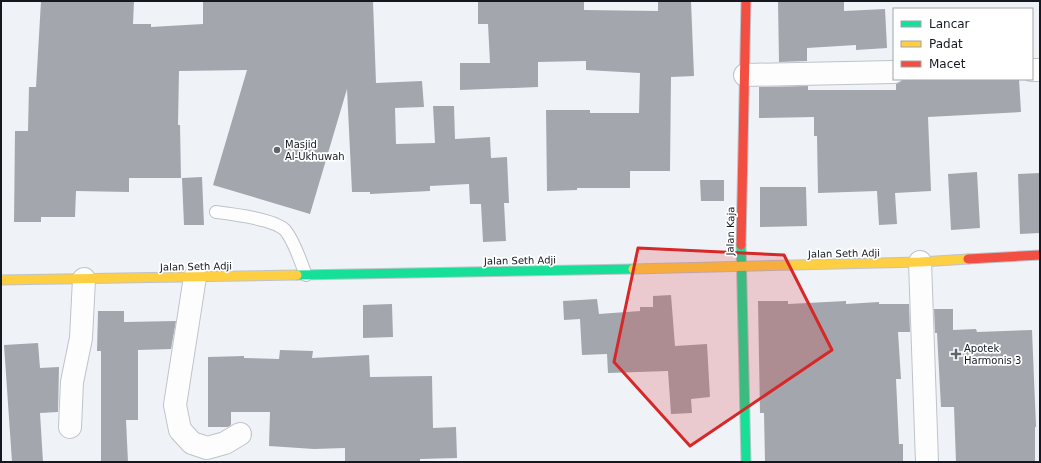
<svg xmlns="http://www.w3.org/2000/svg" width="1041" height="463" font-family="'DejaVu Sans',sans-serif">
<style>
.building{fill:#a3a7ad}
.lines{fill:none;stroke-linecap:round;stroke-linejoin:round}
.lane-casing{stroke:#bec3c9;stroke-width:14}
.street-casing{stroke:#bec3c9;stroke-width:24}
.fast-casing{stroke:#bec3c9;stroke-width:11}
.slow-casing{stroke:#bec3c9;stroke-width:11}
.jam-casing{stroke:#bec3c9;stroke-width:11}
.lane{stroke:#fdfdfe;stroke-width:12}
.street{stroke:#fdfdfe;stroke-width:22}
.fast{stroke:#16e098;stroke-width:9}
.slow{stroke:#ffcf43;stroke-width:9}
.jam{stroke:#f24e42;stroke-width:9}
.marked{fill:#d62828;fill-opacity:0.2;stroke:#d62828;stroke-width:3;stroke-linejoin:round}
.poi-dot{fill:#60656c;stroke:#fff;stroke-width:1.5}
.labels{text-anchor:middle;stroke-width:3.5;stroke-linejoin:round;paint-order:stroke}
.poi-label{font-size:10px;fill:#131921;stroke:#fff;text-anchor:start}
.street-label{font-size:10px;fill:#131921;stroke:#fff}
</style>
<rect width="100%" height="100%" fill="#eff3f8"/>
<g class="building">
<path d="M 41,1 L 134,1 L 133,24 L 151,24 L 151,27 L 203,24 L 203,1 L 373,1 L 376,83 L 422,81 L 424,107 L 395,108 L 396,144 L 435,143 L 433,106 L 454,106 L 455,139 L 490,137 L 491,158 L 507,157 L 509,203 L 504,203 L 506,241 L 483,242 L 481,204 L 470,204 L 469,184 L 430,186 L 430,191 L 370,194 L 370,192 L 352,192 L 347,89 L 310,214 L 213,185 L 247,70 L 179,71 L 178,125 L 180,125 L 181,178 L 129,178 L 129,192 L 76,191 L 75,217 L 41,217 L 41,222 L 14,222 L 15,131 L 28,131 L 29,87 L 36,87 Z"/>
<path d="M 478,1 L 584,1 L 584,10 L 658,11 L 658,1 L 691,1 L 694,76 L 671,77 L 670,171 L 630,171 L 630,188 L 577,188 L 577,190 L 547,191 L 546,110 L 590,110 L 590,113 L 639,113 L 640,73 L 586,70 L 586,61 L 538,62 L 538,87 L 460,90 L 460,63 L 490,63 L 488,24 L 478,24 Z"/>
<path d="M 778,1 L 844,1 L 844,11 L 885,9 L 887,48 L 856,50 L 856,45 L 807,48 L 807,61 L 779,62 Z"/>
<path d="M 904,79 L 1019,79 L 1021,112 L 928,117 L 931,191 L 895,193 L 897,224 L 879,225 L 877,191 L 818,193 L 817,136 L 814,136 L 814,117 L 759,118 L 759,87 L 808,86 L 808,90 L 896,90 L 896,84 Z"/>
<path d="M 977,172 L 980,228 L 951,230 L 948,174 Z"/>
<path d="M 1040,173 L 1040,233 L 1020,234 L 1018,174 Z"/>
<path d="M 202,177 L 204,225 L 184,225 L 182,178 Z"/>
<path d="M 700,180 L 724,180 L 724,201 L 701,201 Z"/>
<path d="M 760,187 L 806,187 L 807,226 L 760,227 Z"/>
<path d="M 671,295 L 675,346 L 707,344 L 710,397 L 691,399 L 692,413 L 671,414 L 668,371 L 608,373 L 607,354 L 582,355 L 580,319 L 564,320 L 563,301 L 597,299 L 599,314 L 640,311 L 640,307 L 653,307 L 653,296 Z"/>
<path d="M 758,301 L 788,301 L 788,304 L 846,301 L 846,304 L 879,302 L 879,304 L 909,304 L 910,332 L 898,332 L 901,379 L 896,379 L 899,444 L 903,444 L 903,462 L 765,462 L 764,413 L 760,413 Z"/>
<path d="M 392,304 L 393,337 L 363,338 L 363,305 Z"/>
<path d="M 934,309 L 953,309 L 953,330 L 976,329 L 977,332 L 1032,330 L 1036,427 L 1035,427 L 1035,462 L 956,462 L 954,407 L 941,407 L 937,333 L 935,333 Z"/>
<path d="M 98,311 L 124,311 L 124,322 L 176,321 L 171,349 L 138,350 L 138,420 L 126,420 L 128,462 L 101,462 L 101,351 L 97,351 Z"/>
<path d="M 38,343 L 40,368 L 59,367 L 58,412 L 40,413 L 43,462 L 12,462 L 4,345 Z"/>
<path d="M 280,350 L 313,351 L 312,358 L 369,355 L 370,377 L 432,376 L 433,428 L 456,427 L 457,458 L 420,459 L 420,462 L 345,462 L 345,448 L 314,449 L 269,446 L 270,412 L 231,412 L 231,425 L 228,427 L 208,427 L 208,357 L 244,356 L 244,358 L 279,359 Z"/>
</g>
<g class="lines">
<defs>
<path id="lane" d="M 216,212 C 232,214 274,219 285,230 C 295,242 300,261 306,275"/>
<g id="street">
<path d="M 1032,70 L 1040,70"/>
<path d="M 745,75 L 894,72"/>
<path d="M 920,262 L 927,462"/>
<path d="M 195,277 L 175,405 L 180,430 L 192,443 L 207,448 L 225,443 L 240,434"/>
<path d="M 70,427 L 72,382 L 81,338 L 84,279"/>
</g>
<g id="fast">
<path d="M 741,245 L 746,462"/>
<path d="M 297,275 L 633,269"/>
</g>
<g id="slow">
<path d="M 633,269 L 920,262 L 968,259"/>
<path d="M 1,280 L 297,275"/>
</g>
<g id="jam">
<path d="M 741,245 L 746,1"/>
<path d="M 968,259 L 1040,255"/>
</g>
</defs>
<use href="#lane" class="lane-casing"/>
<use href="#street" class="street-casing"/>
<use href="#fast" class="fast-casing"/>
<use href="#slow" class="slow-casing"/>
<use href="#jam" class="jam-casing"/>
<use href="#lane" class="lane"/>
<use href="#street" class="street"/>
<use href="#fast" class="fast"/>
<use href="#slow" class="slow"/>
<use href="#jam" class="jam"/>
</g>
<path class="marked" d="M 638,248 L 784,255 L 832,350 L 690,446 L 614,362 Z"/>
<g class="poi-dot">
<circle cx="277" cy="150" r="4"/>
<path d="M954 348h4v4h4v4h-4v4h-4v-4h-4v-4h4z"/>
</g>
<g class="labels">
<g class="poi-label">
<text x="285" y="148">Masjid<tspan x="285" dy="12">Al-Ukhuwah</tspan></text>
<text x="964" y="352">Apotek<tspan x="964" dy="12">Harmonis 3</tspan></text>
</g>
<g class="street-label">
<text transform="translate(730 231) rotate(-89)" y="4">Jalan Kaja</text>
<text transform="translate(844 253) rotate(-1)" y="4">Jalan Seth Adji</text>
<text transform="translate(520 260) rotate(-1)" y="4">Jalan Seth Adji</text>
<text transform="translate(196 266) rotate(-1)" y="4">Jalan Seth Adji</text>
</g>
</g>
<rect width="1041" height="463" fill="none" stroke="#131921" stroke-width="4"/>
<rect x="893" y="8" width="140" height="72" fill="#ffffff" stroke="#a1a3a6"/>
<rect x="901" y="21" width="20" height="6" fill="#16e098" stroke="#a1a3a6"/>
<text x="929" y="28" font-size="12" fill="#131921">Lancar</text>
<rect x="901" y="41" width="20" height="6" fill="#ffcf43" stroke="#a1a3a6"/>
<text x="929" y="48" font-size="12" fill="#131921">Padat</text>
<rect x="901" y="61" width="20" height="6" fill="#f24e42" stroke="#a1a3a6"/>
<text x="929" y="68" font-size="12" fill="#131921">Macet</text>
</svg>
